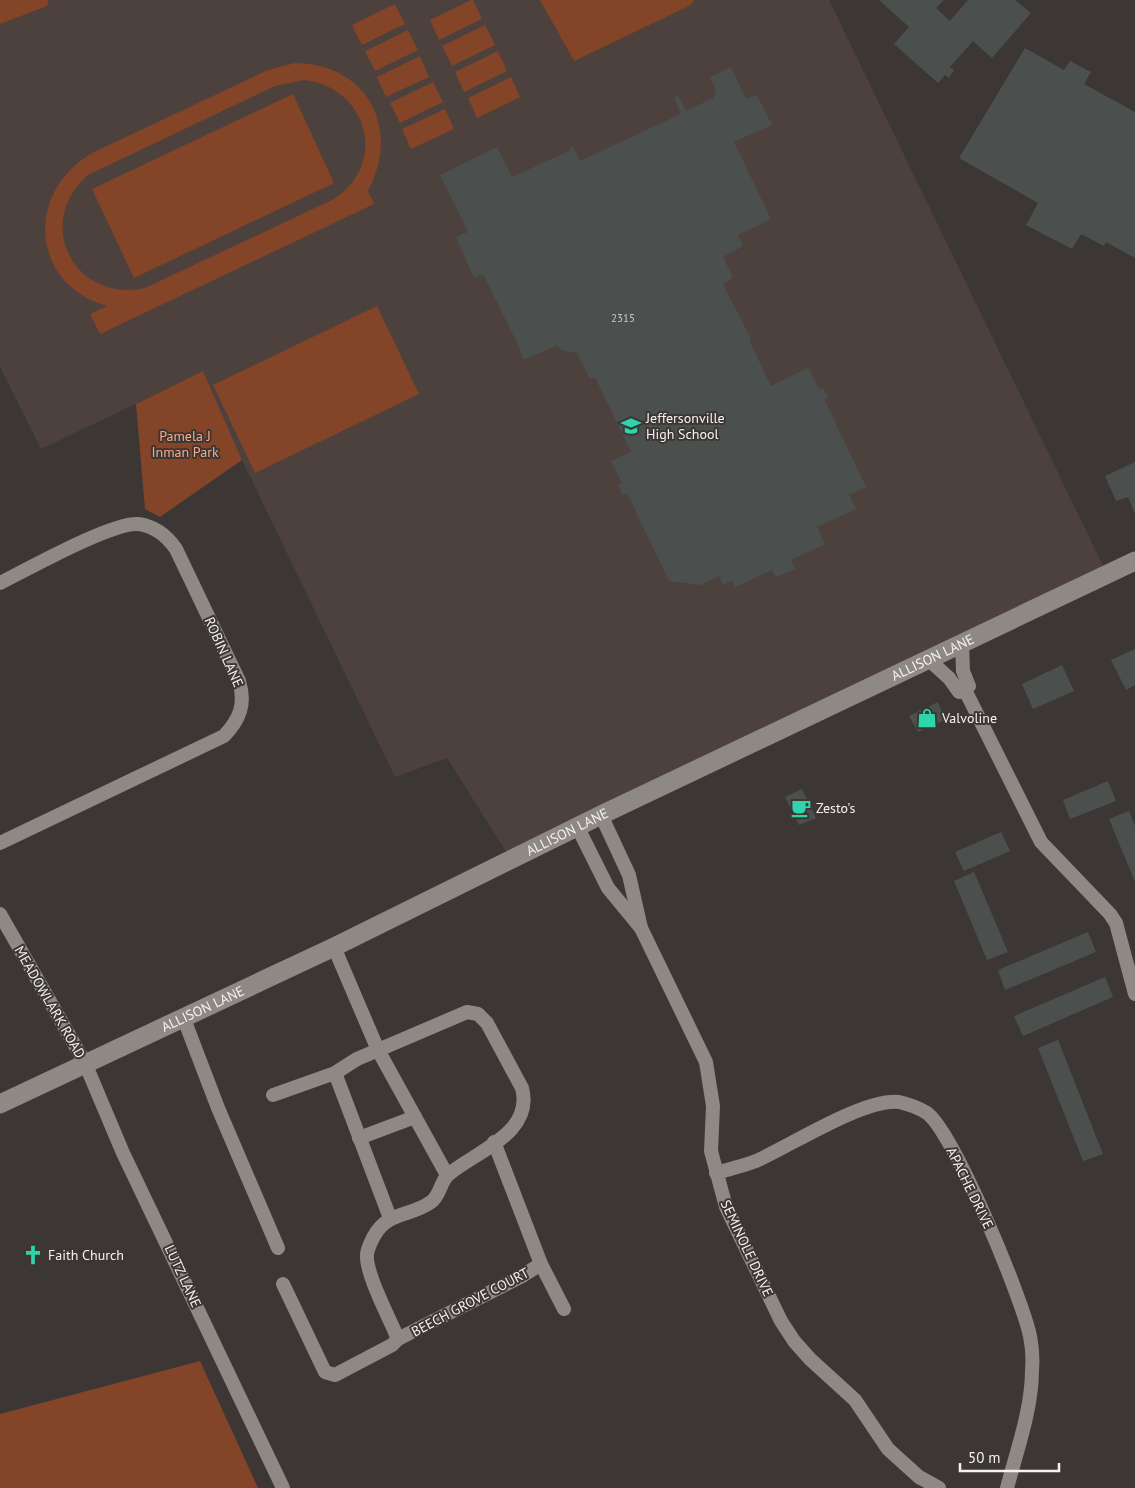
<svg xmlns="http://www.w3.org/2000/svg" width="1135" height="1488" font-family="'PT Sans',sans-serif">
<style>
.built{fill:#4c413d}
.green{fill:#834428;fill-rule:evenodd}
.building{fill:#4b504e}
.lines{fill:none;stroke-linecap:round;stroke-linejoin:round}
.street{stroke:#8f8986;stroke-width:14}
.secondary{stroke:#8f8986;stroke-width:19}
.labels{text-anchor:middle;stroke-width:4;stroke-linejoin:round;paint-order:stroke}
.number-label{font-size:11px;fill:#cac9c7}
.poi-label{font-size:14px;fill:#f4f1ef;stroke:#3c3735;text-anchor:start}
.park-label{font-size:14px;fill:#f9a987;stroke:#3c3735}
.street-label{font-size:14px;fill:#f4f1ef;stroke:#3c3735}
</style>
<rect width="100%" height="100%" fill="#3c3735"/>
<path class="built" d="M 0,0 L 829,0 L 1107,574 L 511,859 L 447,758 L 395,777 L 242,460 L 203,372 L 41,449 L 0,367 Z"/>
<g class="green">
<path d="M 0,0 L 49,0 L 47,6 L 0,24 Z"/>
<path d="M 471,0 L 473,0 L 482,19 L 439,40 L 430,20 Z"/>
<path d="M 540,0 L 694,0 L 691,5 L 574,61 Z"/>
<path d="M 395,4 L 405,24 L 362,45 L 352,25 Z"/>
<path d="M 485,25 L 495,45 L 452,66 L 442,46 Z"/>
<path d="M 408,30 L 418,50 L 375,71 L 365,51 Z"/>
<path d="M 498,51 L 507,71 L 464,92 L 455,72 Z"/>
<path d="M 420,56 L 429,77 L 386,97 L 377,77 Z"/>
<path d="M 295,63 C 368,64 401,128 368,191 L 374,204 L 100,334 L 90,314 L 107,306 C 29,284 25,190 94,152 L 268,70 ZM 304,80 C 367,87 389,163 334,199 L 145,288 C 74,303 33,223 88,175 L 275,86 Z"/>
<path d="M 511,77 L 520,97 L 477,118 L 468,98 Z"/>
<path d="M 433,82 L 443,102 L 400,123 L 390,103 Z"/>
<path d="M 293,94 L 334,183 L 134,278 L 92,189 Z"/>
<path d="M 445,109 L 454,129 L 411,149 L 402,129 Z"/>
<path d="M 377,306 L 419,394 L 255,473 L 213,385 Z"/>
<path d="M 203,371 L 242,460 L 160,517 L 145,509 L 136,404 Z"/>
<path d="M 200,1361 L 258,1488 L 0,1488 L 0,1414 Z"/>
</g>
<g class="building">
<path d="M 879,0 L 944,0 L 936,8 L 950,21 L 968,0 L 1015,0 L 1031,13 L 992,58 L 973,41 L 950,67 L 954,70 L 949,78 L 945,75 L 938,83 L 894,44 L 909,27 Z"/>
<path d="M 1025,48 L 1064,70 L 1070,61 L 1091,72 L 1084,84 L 1135,112 L 1135,258 L 1106,242 L 1104,246 L 1081,234 L 1072,249 L 1026,225 L 1038,203 L 959,158 Z"/>
<path d="M 731,67 L 746,99 L 757,95 L 772,125 L 734,142 L 771,219 L 738,235 L 743,246 L 723,257 L 733,278 L 723,284 L 751,339 L 749,340 L 771,386 L 808,368 L 819,389 L 823,388 L 828,397 L 824,399 L 866,487 L 849,495 L 856,509 L 817,527 L 825,544 L 791,560 L 795,569 L 776,577 L 772,570 L 735,587 L 732,580 L 723,585 L 719,576 L 701,585 L 669,581 L 627,493 L 622,495 L 618,485 L 622,483 L 611,461 L 631,452 L 595,377 L 590,379 L 577,353 L 561,350 L 557,345 L 524,360 L 519,351 L 521,351 L 483,274 L 474,278 L 456,237 L 468,232 L 440,175 L 497,147 L 512,177 L 571,150 L 570,148 L 573,146 L 580,161 L 681,114 L 674,97 L 679,96 L 686,111 L 713,98 L 716,91 L 710,77 Z"/>
<path d="M 1135,462 L 1135,514 L 1128,497 L 1116,501 L 1105,476 Z"/>
<path d="M 1135,649 L 1135,685 L 1126,690 L 1111,660 Z"/>
<path d="M 1062,665 L 1074,691 L 1033,709 L 1022,684 Z"/>
<path d="M 938,702 L 945,720 L 918,732 L 909,716 Z"/>
<path d="M 1108,781 L 1116,801 L 1070,819 L 1063,800 Z"/>
<path d="M 802,789 L 816,818 L 799,825 L 785,797 Z"/>
<path d="M 1129,811 L 1135,826 L 1135,882 L 1109,819 Z"/>
<path d="M 1001,832 L 1010,851 L 964,871 L 955,852 Z"/>
<path d="M 974,872 L 1008,952 L 987,960 L 954,881 Z"/>
<path d="M 1088,932 L 1096,952 L 1005,990 L 998,970 Z"/>
<path d="M 1105,977 L 1113,997 L 1023,1036 L 1014,1016 Z"/>
<path d="M 1058,1040 L 1103,1154 L 1083,1161 L 1038,1048 Z"/>
</g>
<g class="lines">
<g class="street">
<path d="M 0,583 C 28,569 112,522 138,524 C 155,526 167,536 176,549 L 239,681 C 246,704 240,719 224,736 L 0,843"/>
<path d="M 962,643 L 963,671 L 969,686 L 965,690 L 1041,842 L 1110,914 L 1116,923 L 1135,994"/>
<path d="M 928,659 L 949,678 L 959,692 L 965,690"/>
<path d="M 601,815 L 629,875 L 641,928 L 706,1062 L 713,1106 L 711,1151 L 726,1207 L 781,1321 L 794,1341 L 810,1359 L 855,1400 L 888,1449 L 919,1477 L 939,1488"/>
<path d="M 577,826 L 608,888 L 641,928"/>
<path d="M 0,914 L 85,1063 L 123,1153 L 283,1488"/>
<path d="M 334,947 L 378,1050 L 447,1175"/>
<path d="M 184,1019 L 218,1108 L 278,1248"/>
<path d="M 335,1073 L 390,1218"/>
<path d="M 273,1095 L 335,1073 L 357,1059 L 467,1012 L 478,1014 L 487,1023 L 522,1088 C 534,1133 477,1151 449,1174 C 440,1181 441,1195 431,1202 C 410,1217 388,1211 374,1236 C 371,1242 368,1247 367,1254 C 365,1273 390,1319 398,1339 L 392,1345 L 335,1375 L 325,1372 L 283,1284"/>
<path d="M 359,1138 L 415,1117"/>
<path d="M 494,1142 L 541,1264 L 564,1309"/>
<path d="M 716,1173 C 729,1169 743,1166 756,1161 C 790,1146 864,1098 899,1102 C 908,1104 919,1108 927,1113 C 954,1133 1022,1298 1030,1336 C 1032,1346 1033,1359 1032,1370 C 1032,1409 1017,1450 1007,1488"/>
<path d="M 398,1339 L 522,1276 L 541,1264"/>
</g>
<path class="secondary" id="s1" d="M 0,1104 L 334,947 L 601,815 L 1135,561"/>
</g>
<defs>
<symbol id="school-bare" viewBox="-9 -9 18 18"><path d="M0-5L7-2L0 1L-7-2ZM-4 1L0 2.5L4 1V4Q0 6-4 4Z" fill="#2ed4aa" stroke="#3c3735" stroke-width="2.5" paint-order="stroke"/></symbol>
<symbol id="shop-bare" viewBox="-9 -9 18 18"><path d="M-5-2.5h2.3a2.7 3.5 0 0 1 5.4 0H5L5.5 6h-11ZM-1.5-2.5h3a1.5 2.3 0 0 0-3 0Z" fill="#2ed4aa" stroke="#3c3735" stroke-width="2.5" paint-order="stroke"/></symbol>
<symbol id="cafe-bare" viewBox="-9 -9 18 18"><path d="M-5.5-4.5H6V0H3Q3 3.5 0 3.5H-2.5Q-5.5 3.5-5.5 0ZM3-3.2v2h1.7v-2ZM-6 4.5H4V6H-6Z" fill="#2ed4aa" stroke="#3c3735" stroke-width="2.5" paint-order="stroke"/></symbol>
<symbol id="church-bare" viewBox="-9 -9 18 18"><path d="M-1.2-6h2.4v3.5h3.3v2.4h-3.3V6h-2.4V-.1h-3.3v-2.4h3.3Z" fill="#2ed4aa" stroke="#3c3735" stroke-width="2.5" paint-order="stroke"/></symbol>
</defs>
<g fill-rule="evenodd">
<use href="#school-bare" x="617" y="412" width="28" height="28"/>
<use href="#shop-bare" x="913" y="704" width="28" height="28"/>
<use href="#cafe-bare" x="787" y="794" width="28" height="28"/>
<use href="#church-bare" x="19" y="1241" width="28" height="28"/>
</g>
<g class="labels">
<g class="number-label">
<text x="623" y="322">2315</text>
</g>
<g class="poi-label">
<text x="646" y="423">Jeffersonville<tspan x="646" dy="16">High School</tspan></text>
<text x="942" y="723">Valvoline</text>
<text x="816" y="813">Zesto's</text>
<text x="48" y="1260">Faith Church</text>
</g>
<g class="park-label">
<text x="185" y="441">Pamela J<tspan x="185" dy="16">Inman Park</tspan></text>
</g>
<g class="street-label">
<text transform="translate(224 652) rotate(66)" y="5">ROBIN LANE</text>
<text dy="5" stroke="none"><textPath href="#s1" startOffset="1034">ALLISON LANE</textPath></text>
<text dy="5" stroke="none"><textPath href="#s1" startOffset="629">ALLISON LANE</textPath></text>
<text transform="translate(50 1002) rotate(60)" y="5">MEADOWLARK ROAD</text>
<text dy="5" stroke="none"><textPath href="#s1" startOffset="224">ALLISON LANE</textPath></text>
<text transform="translate(970 1188) rotate(64)" y="5">APACHE DRIVE</text>
<text transform="translate(747 1248) rotate(65)" y="5">SEMINOLE DRIVE</text>
<text transform="translate(183 1276) rotate(65)" y="5">LUTZ LANE</text>
<text transform="translate(470 1302) rotate(-28)" y="5">BEECH GROVE COURT</text>
</g>
</g>
<path d="M960 1463v8h99v-8" fill="none" stroke="#f4f1ef" stroke-width="2.5"/>
<text x="968" y="1463" font-size="15" fill="#f4f1ef" stroke="#3c3735" stroke-width="4" paint-order="stroke">50 m</text>
</svg>
